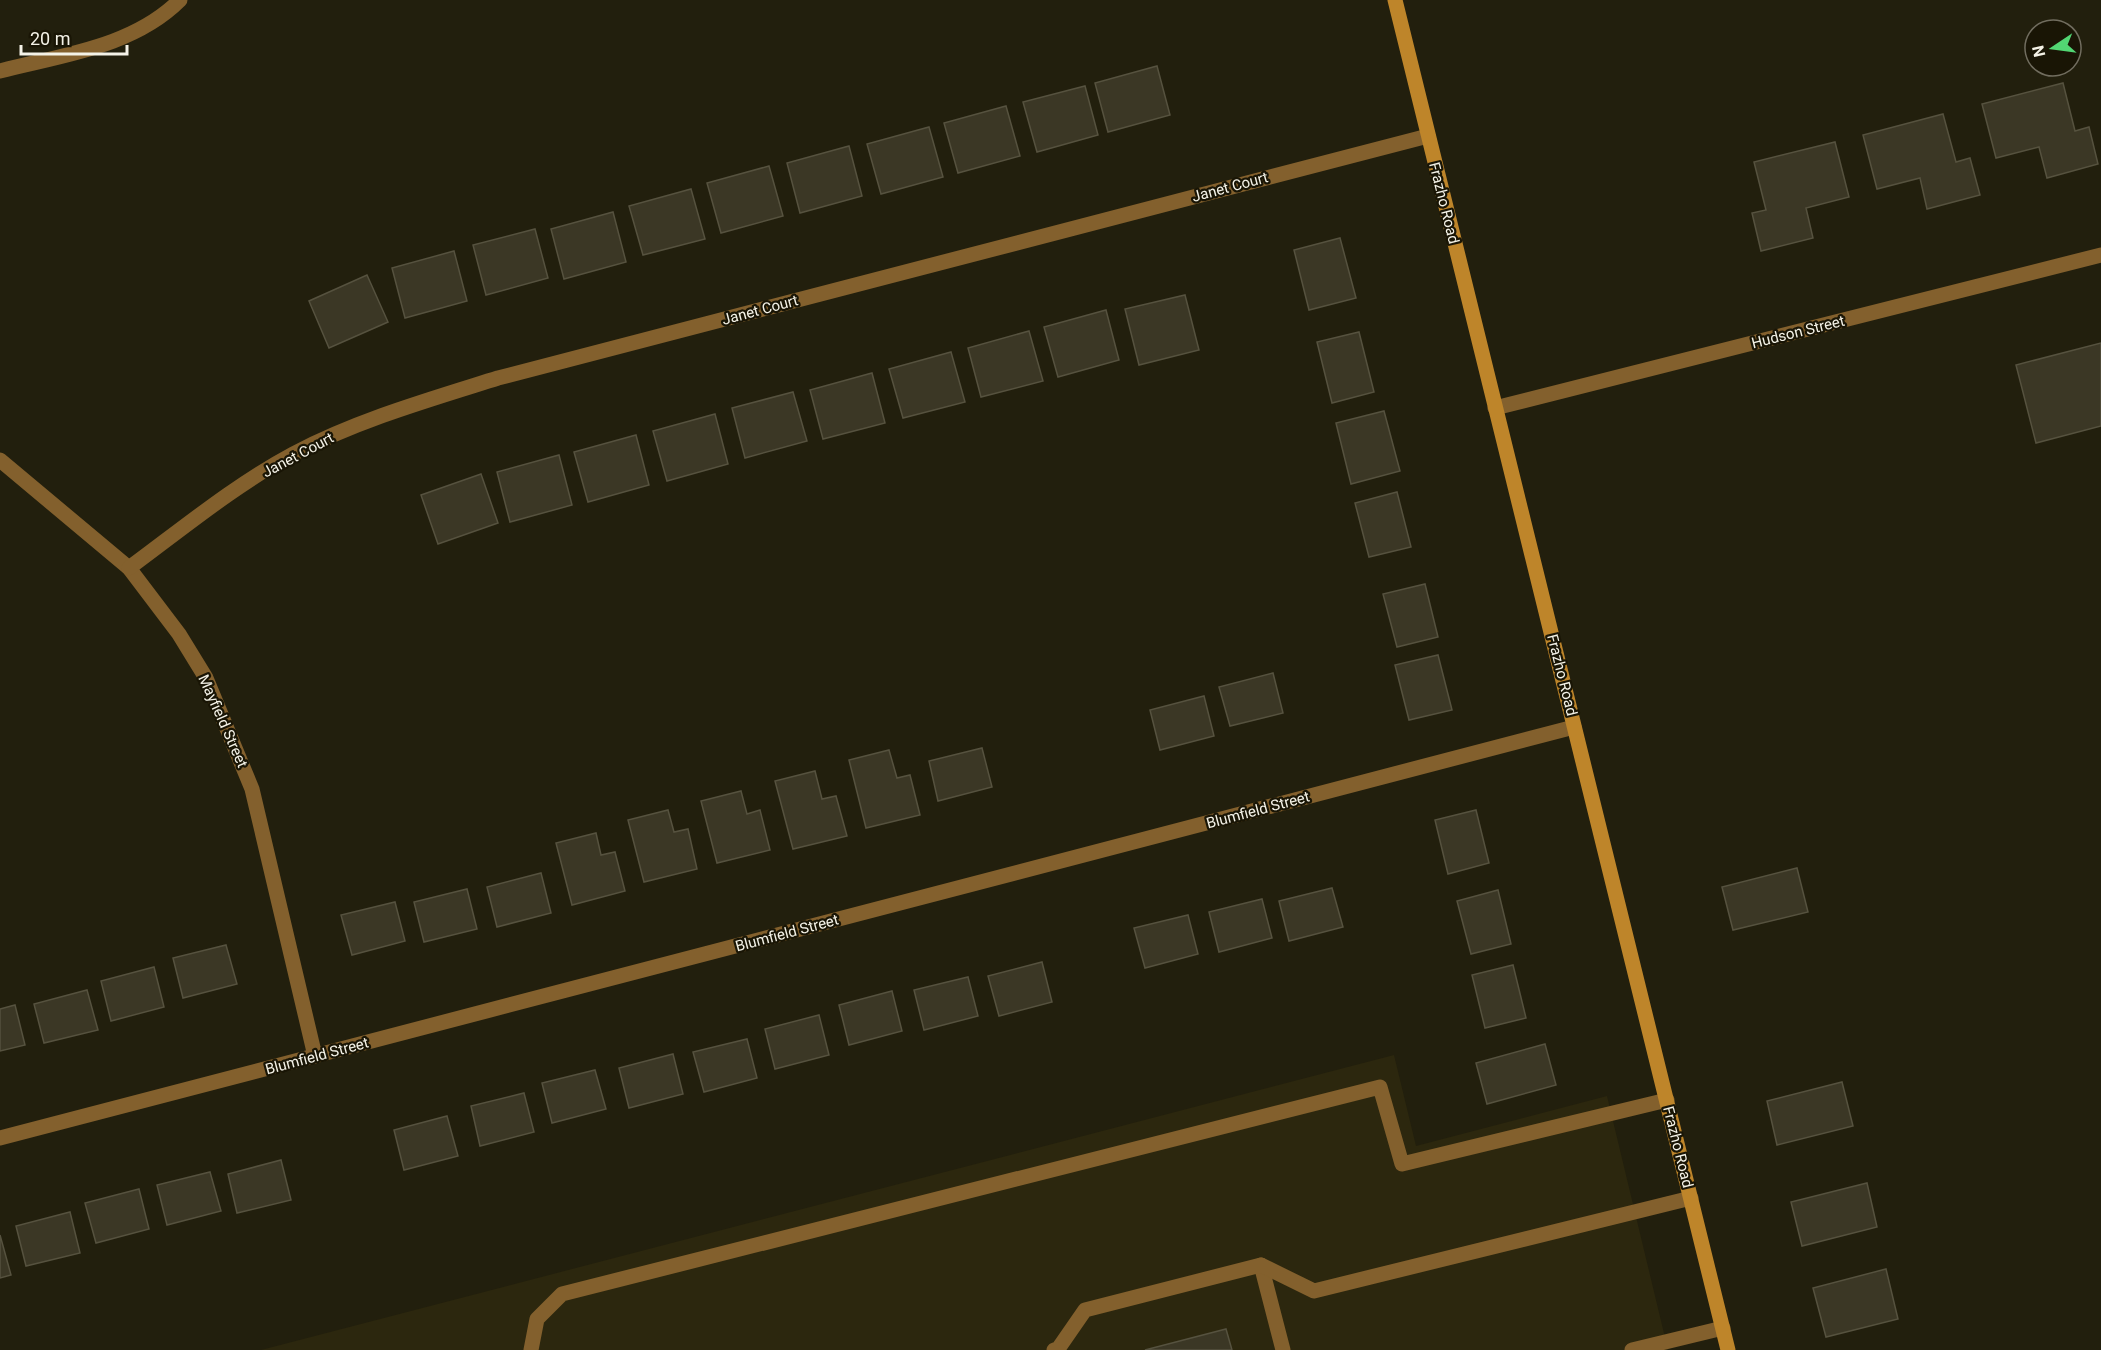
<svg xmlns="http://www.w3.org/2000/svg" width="2101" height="1350" font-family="Roboto,sans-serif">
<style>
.built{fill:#2c270e}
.building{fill:#3b3725;stroke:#56523f;stroke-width:1.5}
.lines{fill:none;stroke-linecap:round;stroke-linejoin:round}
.lane{stroke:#83602d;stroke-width:15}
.street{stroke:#83602d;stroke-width:15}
.secondary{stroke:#be852a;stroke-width:15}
.labels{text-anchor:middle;stroke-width:4.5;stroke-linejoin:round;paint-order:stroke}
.street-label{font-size:15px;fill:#f4f2e7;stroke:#191505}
</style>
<rect width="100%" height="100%" fill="#221f0d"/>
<path class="built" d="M 1394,1055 L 1416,1146 L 1607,1096 L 1668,1350 L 261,1350 Z"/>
<g class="building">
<path d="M 1157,66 L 1170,115 L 1108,132 L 1095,83 Z"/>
<path d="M 2063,83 L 2075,131 L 2089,127 L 2098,164 L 2047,178 L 2039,147 L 1996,158 L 1982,104 Z"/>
<path d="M 1085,86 L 1098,135 L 1037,152 L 1023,102 Z"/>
<path d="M 1006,106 L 1020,156 L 958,173 L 944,123 Z"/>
<path d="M 1943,114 L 1956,162 L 1970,158 L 1980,195 L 1927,209 L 1920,178 L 1877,189 L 1863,135 Z"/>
<path d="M 929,127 L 943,177 L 881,194 L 867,144 Z"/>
<path d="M 1835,142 L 1849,197 L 1806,208 L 1813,238 L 1761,251 L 1752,213 L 1766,210 L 1754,162 Z"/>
<path d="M 849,146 L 862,196 L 800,213 L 787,163 Z"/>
<path d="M 769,166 L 783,216 L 721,233 L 707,183 Z"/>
<path d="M 691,189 L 705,239 L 643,255 L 629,206 Z"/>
<path d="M 613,212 L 626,262 L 564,279 L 551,229 Z"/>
<path d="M 535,229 L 548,278 L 486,295 L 473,245 Z"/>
<path d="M 1340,238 L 1356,298 L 1309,310 L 1294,250 Z"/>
<path d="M 454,251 L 467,301 L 405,318 L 392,268 Z"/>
<path d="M 367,275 L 388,322 L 329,348 L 309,301 Z"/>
<path d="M 1185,295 L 1199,350 L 1139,365 L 1125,309 Z"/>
<path d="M 1106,310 L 1119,360 L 1058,377 L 1044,327 Z"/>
<path d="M 1029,331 L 1043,381 L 981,397 L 968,348 Z"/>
<path d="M 1359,332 L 1374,392 L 1332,403 L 1317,342 Z"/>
<path d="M 2101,343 L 2101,426 L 2036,443 L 2016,365 Z"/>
<path d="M 951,352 L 965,402 L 903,418 L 889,369 Z"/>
<path d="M 872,373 L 885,423 L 823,439 L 810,390 Z"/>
<path d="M 793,392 L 807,441 L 745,458 L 732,408 Z"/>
<path d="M 1384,411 L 1400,471 L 1351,484 L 1336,423 Z"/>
<path d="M 715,414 L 728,464 L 667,481 L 653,431 Z"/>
<path d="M 636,435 L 649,485 L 588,502 L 574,452 Z"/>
<path d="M 559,455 L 572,505 L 510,522 L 497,472 Z"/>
<path d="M 481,474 L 498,523 L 438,544 L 421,495 Z"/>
<path d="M 1397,492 L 1411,547 L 1369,557 L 1355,503 Z"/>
<path d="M 1425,584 L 1438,637 L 1397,647 L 1383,594 Z"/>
<path d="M 1438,655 L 1452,710 L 1409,720 L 1395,665 Z"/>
<path d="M 1273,673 L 1283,713 L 1230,726 L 1219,687 Z"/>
<path d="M 1204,696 L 1214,736 L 1160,750 L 1150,710 Z"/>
<path d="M 982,748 L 992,787 L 938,801 L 929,761 Z"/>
<path d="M 889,750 L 897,778 L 910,775 L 920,815 L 866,828 L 849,760 Z"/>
<path d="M 815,771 L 822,799 L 836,796 L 847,836 L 793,849 L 775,781 Z"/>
<path d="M 741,791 L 747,814 L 760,810 L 770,850 L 717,863 L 701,801 Z"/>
<path d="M 668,810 L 674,832 L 688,829 L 697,869 L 644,882 L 628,820 Z"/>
<path d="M 1476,810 L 1489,863 L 1448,874 L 1435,820 Z"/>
<path d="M 596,833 L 601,855 L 615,852 L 625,891 L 572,905 L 556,843 Z"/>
<path d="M 1797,868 L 1808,912 L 1733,930 L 1722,887 Z"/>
<path d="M 541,873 L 551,913 L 497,927 L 487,887 Z"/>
<path d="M 1332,888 L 1343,927 L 1289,941 L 1279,901 Z"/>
<path d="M 467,889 L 477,929 L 424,942 L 414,902 Z"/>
<path d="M 1498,890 L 1511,944 L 1471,954 L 1457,901 Z"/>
<path d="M 1262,899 L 1272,938 L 1219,952 L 1209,912 Z"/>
<path d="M 395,902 L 405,941 L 352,955 L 341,915 Z"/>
<path d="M 1188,915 L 1198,954 L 1145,968 L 1134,928 Z"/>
<path d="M 226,945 L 237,984 L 183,998 L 173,958 Z"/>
<path d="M 1042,962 L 1052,1002 L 999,1016 L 988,976 Z"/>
<path d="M 1513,965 L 1526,1018 L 1485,1028 L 1472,975 Z"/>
<path d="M 154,967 L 164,1007 L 111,1021 L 101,981 Z"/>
<path d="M 968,977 L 978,1016 L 924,1030 L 914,990 Z"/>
<path d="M 87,990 L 98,1030 L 44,1043 L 34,1004 Z"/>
<path d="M 892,991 L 902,1031 L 849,1045 L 839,1005 Z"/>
<path d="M 15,1005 L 25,1045 L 0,1051 L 0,1009 Z"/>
<path d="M 819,1015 L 829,1055 L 775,1069 L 765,1029 Z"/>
<path d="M 747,1039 L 757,1078 L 704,1092 L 693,1052 Z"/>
<path d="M 1545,1044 L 1556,1085 L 1487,1104 L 1476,1063 Z"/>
<path d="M 673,1054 L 683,1094 L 629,1108 L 619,1068 Z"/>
<path d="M 595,1070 L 606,1109 L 552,1123 L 542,1083 Z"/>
<path d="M 1842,1082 L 1853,1126 L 1777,1145 L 1767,1101 Z"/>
<path d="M 524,1093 L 534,1132 L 480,1146 L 471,1106 Z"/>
<path d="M 447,1116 L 458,1156 L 404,1170 L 394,1130 Z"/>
<path d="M 281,1160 L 291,1200 L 237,1213 L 228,1174 Z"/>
<path d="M 210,1172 L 221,1211 L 167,1225 L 157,1185 Z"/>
<path d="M 1867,1183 L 1877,1227 L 1802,1246 L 1791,1202 Z"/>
<path d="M 139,1189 L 149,1229 L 96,1243 L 85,1203 Z"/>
<path d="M 70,1212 L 80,1253 L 26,1266 L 16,1226 Z"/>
<path d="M 0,1235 L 11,1275 L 0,1278 Z"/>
<path d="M 1886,1269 L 1898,1319 L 1826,1337 L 1813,1288 Z"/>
<path d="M 1226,1329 L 1232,1350 L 1145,1350 Z"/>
</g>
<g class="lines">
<g class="lane">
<path d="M 1261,1265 L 1283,1350"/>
<path d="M 531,1350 L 537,1319 L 562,1294 L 1380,1087 L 1402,1164 L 1667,1100"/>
<path d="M 1054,1350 L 1058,1349 L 1085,1310 L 1261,1265 L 1314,1291 L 1691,1198"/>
<path d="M 1632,1350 L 1723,1328"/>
</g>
<g class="street">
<path d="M 0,71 C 62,55 133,47 180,0"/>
<path d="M 1495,408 L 2101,255"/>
<path d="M 0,460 L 129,568 L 179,634 L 206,678 L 252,789 L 315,1056"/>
<path d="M 129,568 C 182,529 235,485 293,454 C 358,420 428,400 498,378 L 1428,136"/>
<path d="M 0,1138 L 1574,727"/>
</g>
<path class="secondary" d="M 1395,0 L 1728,1350"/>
</g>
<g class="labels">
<g class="street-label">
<text transform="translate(1230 187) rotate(-15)" y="5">Janet Court</text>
<text transform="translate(1444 203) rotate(76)" y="5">Frazho Road</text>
<text transform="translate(760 310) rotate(-15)" y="5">Janet Court</text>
<text transform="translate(1798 332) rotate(-14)" y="5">Hudson Street</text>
<text transform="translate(298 455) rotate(-28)" y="5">Janet Court</text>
<text transform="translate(1562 675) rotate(76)" y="5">Frazho Road</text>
<text transform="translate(223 721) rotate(66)" y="5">Mayfield Street</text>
<text transform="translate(1258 810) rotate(-15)" y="5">Blumfield Street</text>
<text transform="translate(787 933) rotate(-15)" y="5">Blumfield Street</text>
<text transform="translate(317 1056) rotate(-15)" y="5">Blumfield Street</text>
<text transform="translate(1678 1147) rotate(76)" y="5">Frazho Road</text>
</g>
</g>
<g transform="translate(2053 48) rotate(257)"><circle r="28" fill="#191505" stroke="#716d5f" stroke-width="1.5"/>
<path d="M0-4.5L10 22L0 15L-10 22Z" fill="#52d673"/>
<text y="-9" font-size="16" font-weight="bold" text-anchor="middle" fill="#f4f2e7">N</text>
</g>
<path d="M21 45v9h106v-9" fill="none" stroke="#f4f2e7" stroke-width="3"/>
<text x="30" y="45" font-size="18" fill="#f4f2e7" stroke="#191505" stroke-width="4.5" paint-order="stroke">20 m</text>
</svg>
